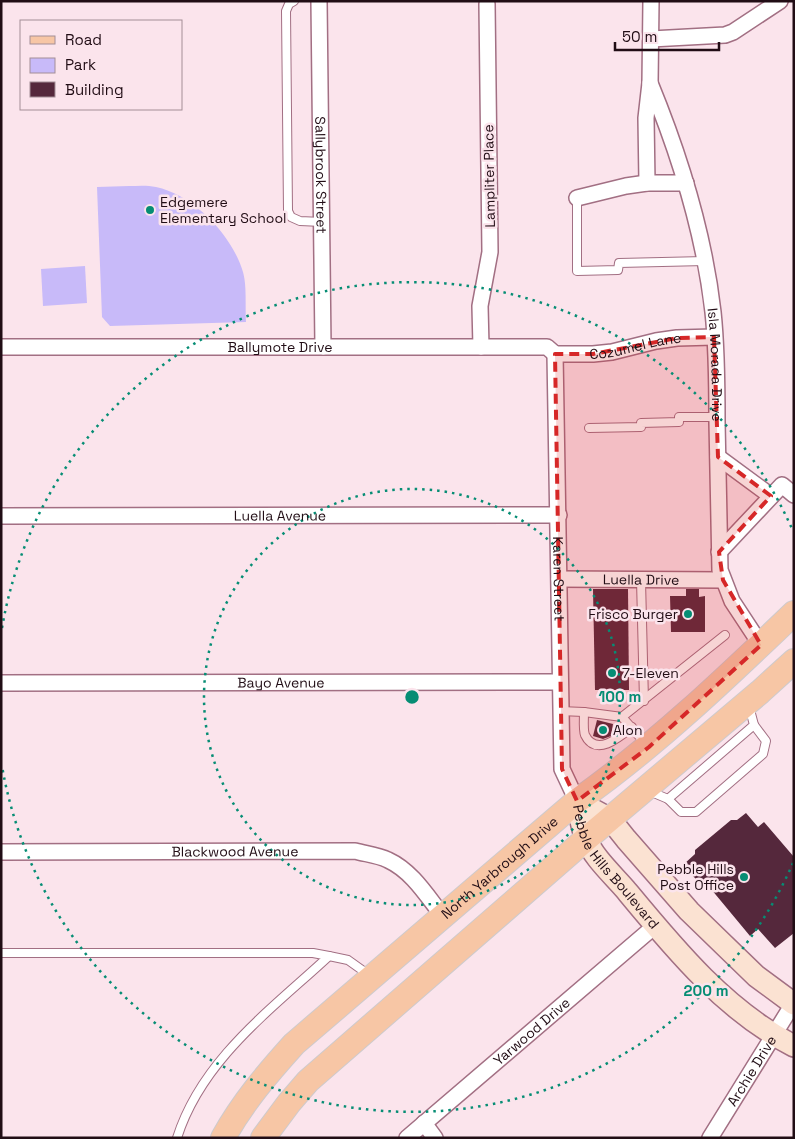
<svg xmlns="http://www.w3.org/2000/svg" width="795" height="1139" font-family="'Space Grotesk',sans-serif">
<style>
.green{fill:#c8baf9}
.building{fill:#55283c}
.lines{fill:none;stroke-linecap:round;stroke-linejoin:round}
.lane-casing{stroke:#a26f83;stroke-width:10}
.street-casing{stroke:#a26f83;stroke-width:18}
.secondary-casing{stroke:#a26f83;stroke-width:24}
.primary-casing{stroke:#cecacc;stroke-width:26}
.lane{stroke:#fff;stroke-width:8}
.street{stroke:#fff;stroke-width:15}
.secondary{stroke:#fbe2d2;stroke-width:21}
.primary{stroke:#f7c6a5;stroke-width:24}
.marked{fill:#d62828;fill-opacity:0.2;stroke:#d62828;stroke-width:4;stroke-dasharray:10 6;stroke-linejoin:round}
.ring{fill:none;stroke:#068d74;stroke-width:2.5;stroke-dasharray:2.5 5}
.poi-dot{fill:#068d74;stroke:#fbe4ec;stroke-width:2}
.labels{text-anchor:middle;stroke-width:5;stroke-linejoin:round;paint-order:stroke}
.street-label{font-size:14px;fill:#210d15;stroke:#fbe4ec}
.poi-label{font-size:14px;fill:#210d15;stroke:#fbe4ec;text-anchor:start}
.centre{fill:#068d74;stroke:#fbe4ec;stroke-width:2.5}
.ring-label{font-size:15px;text-anchor:middle;font-weight:bold;fill:#068d74;stroke:#fbe4ec;stroke-width:5;stroke-linejoin:round;paint-order:stroke}
</style>
<rect width="100%" height="100%" fill="#fbe4ec"/>
<g class="green">
<path d="M 129,186 C 137,186 147,185 156,187 C 194,195 232,235 243,272 C 247,286 245,307 246,322 L 110,326 L 102,317 L 97,187 Z"/>
<path d="M 85,266 L 87,303 L 43,306 L 41,269 Z"/>
</g>
<g class="building">
<path d="M 593,589 L 628,589 L 629,690 L 595,690 Z"/>
<path d="M 686,589 L 699,589 L 699,597 L 705,596 L 705,632 L 671,632 L 670,596 L 686,596 Z"/>
<path d="M 597,720 L 613,724 L 611,736 L 603,739 L 593,736 Z"/>
<path d="M 746,813 L 758,827 L 764,822 L 794,857 L 794,933 L 775,948 L 758,929 L 750,936 L 711,889 L 705,889 L 683,865 L 695,854 L 695,850 L 731,820 L 737,820 Z"/>
</g>
<g class="lines">
<defs>
<g id="lane">
<path d="M 294,1 L 289,4 L 286,11 L 288,211 L 291,217 L 300,221 L 322,222"/>
<path d="M 577,198 L 577,271 L 618,270 L 619,263 L 705,261"/>
<path d="M 589,428 L 641,427 L 641,423 L 679,422 L 679,417 L 717,417"/>
<path d="M 641,580 L 644,701"/>
<path d="M 560,711 L 584,712 L 622,717 L 646,744"/>
<path d="M 584,712 C 584,718 583,730 585,735 C 596,758 621,736 632,727"/>
<path d="M 622,717 L 725,635"/>
<path d="M 649,791 L 668,799 L 754,725 L 749,706"/>
<path d="M 668,799 L 681,812 L 696,812 L 763,754 L 766,741 L 754,725"/>
<path d="M 1,953 L 313,953 L 329,956 C 272,1009 202,1059 177,1138"/>
<path d="M 329,956 L 348,960 L 369,975"/>
</g>
<g id="street">
<path id="s1" d="M 319,1 L 323,347"/>
<path d="M 651,39 L 725,35 L 733,32 L 780,1"/>
<path id="s2" d="M 650,83 C 680,156 704,233 713,312 C 717,349 717,386 717,422 C 718,471 719,521 720,570 L 732,601 L 761,645"/>
<path d="M 647,183 L 646,118 L 650,83 L 651,1"/>
<path d="M 577,198 L 626,186 L 647,183 L 686,183"/>
<path id="s3" d="M 1,347 L 547,347 L 555,354"/>
<path d="M 481,347 L 480,306 L 490,252 L 487,4"/>
<path id="s4" d="M 555,354 L 562,769 L 577,801"/>
<path id="s5" d="M 555,354 L 593,354 L 612,352 L 656,341 L 677,338 L 714,337"/>
<path d="M 718,457 L 771,496"/>
<path id="s6" d="M 1,516 L 559,515"/>
<path d="M 719,552 L 782,485 L 794,495"/>
<path id="s7" d="M 559,579 L 723,580"/>
<path id="s8" d="M 1,683 L 560,682"/>
<path id="s9" d="M 1,852 L 355,851 C 366,854 378,855 388,860 C 412,871 427,896 442,915"/>
<path d="M 424,1123 L 435,1138"/>
<path id="s10" d="M 407,1138 L 656,925"/>
<path id="s11" d="M 710,1138 L 793,1004"/>
</g>
<g id="secondary">
<path id="s12" d="M 577,801 C 580,813 581,827 586,838 C 592,856 613,875 625,889 C 673,947 725,1011 794,1046"/>
<path d="M 577,801 L 610,819 L 626,839 L 689,911 L 756,976 L 794,1004"/>
</g>
<g id="primary">
<path id="s13" d="M 223,1138 C 243,1102 267,1074 294,1044 L 577,801 C 655,746 725,679 794,613"/>
<path d="M 263,1138 L 289,1103 L 308,1081 L 586,839 L 760,692 L 794,661"/>
</g>
</defs>
<use href="#lane" class="lane-casing"/>
<use href="#street" class="street-casing"/>
<use href="#secondary" class="secondary-casing"/>
<use href="#primary" class="primary-casing"/>
<use href="#lane" class="lane"/>
<use href="#street" class="street"/>
<use href="#secondary" class="secondary"/>
<use href="#primary" class="primary"/>
</g>
<path class="marked" d="M 714,337 L 718,457 L 771,496 L 719,552 L 723,580 L 761,645 L 649,747 L 577,801 L 562,769 L 555,354 L 593,354 L 677,338 Z"/>
<g class="ring">
<circle cx="412" cy="697" r="208"/>
<path d="M793 863A416 416 0 0 1 2 766M2 628A416 416 0 0 1 793 531"/>
</g>
<g class="poi-dot">
<circle cx="150" cy="210" r="5"/>
<circle cx="688" cy="614" r="5"/>
<circle cx="612" cy="673" r="5"/>
<circle cx="603" cy="730" r="5"/>
<circle cx="744" cy="877" r="5"/>
</g>
<g class="labels">
<g class="street-label">
<text dy="5" stroke="none"><textPath href="#s1" startOffset="174">Sallybrook Street</textPath></text>
<text transform="translate(489 176) rotate(-91)" y="5">Lampliter Place</text>
<text dy="5" stroke="none"><textPath href="#s5" startOffset="81">Cozumel Lane</textPath></text>
<text dy="5" stroke="none"><textPath href="#s3" startOffset="279">Ballymote Drive</textPath></text>
<text dy="5" stroke="none"><textPath href="#s2" startOffset="291">Isla Morada Drive</textPath></text>
<text dy="5" stroke="none"><textPath href="#s6" startOffset="279">Luella Avenue</textPath></text>
<text dy="5" stroke="none"><textPath href="#s4" startOffset="225">Karen Street</textPath></text>
<text dy="5" stroke="none"><textPath href="#s7" startOffset="82">Luella Drive</textPath></text>
<text dy="5" stroke="none"><textPath href="#s8" startOffset="280">Bayo Avenue</textPath></text>
<text dy="5" stroke="none"><textPath href="#s9" startOffset="234">Blackwood Avenue</textPath></text>
<text dy="5" stroke="none"><textPath href="#s13" startOffset="389">North Yarbrough Drive</textPath></text>
<text dy="5" stroke="none"><textPath href="#s12" startOffset="78">Pebble Hills Boulevard</textPath></text>
<text dy="5" stroke="none"><textPath href="#s10" startOffset="164">Yarwood Drive</textPath></text>
<text dy="5" stroke="none"><textPath href="#s11" startOffset="79">Archie Drive</textPath></text>
</g>
<g class="poi-label">
<text x="160" y="207">Edgemere<tspan x="160" dy="16">Elementary School</tspan></text>
<text x="678" y="619" text-anchor="end">Frisco Burger</text>
<text x="622" y="678">7-Eleven</text>
<text x="613" y="735">Alon</text>
<text x="734" y="874" text-anchor="end">Pebble Hills<tspan x="734" dy="16">Post Office</tspan></text>
</g>
</g>
<circle cx="412" cy="697" r="8" class="centre"/>
<g class="ring-label">
<text x="620" y="702">100 m</text>
<text x="706" y="996">200 m</text>
</g>
<rect width="795" height="1139" fill="none" stroke="#210d15" stroke-width="5"/>
<rect x="20" y="20" width="162" height="90" fill="#fbe4ec" stroke="#a48e96"/>
<rect x="30" y="36" width="25" height="8" fill="#f7c6a5" stroke="#a48e96"/>
<text x="65" y="45" font-size="15" fill="#210d15">Road</text>
<rect x="30" y="58" width="25" height="15" fill="#c8baf9" stroke="#a48e96"/>
<text x="65" y="70" font-size="15" fill="#210d15">Park</text>
<rect x="30" y="82" width="25" height="15" fill="#55283c" stroke="#a48e96"/>
<text x="65" y="95" font-size="15" fill="#210d15">Building</text>
<path d="M615 42v8h104v-8" fill="none" stroke="#210d15" stroke-width="2.5"/>
<text x="622" y="42" font-size="15" fill="#210d15" stroke="#fbe4ec" stroke-width="4" paint-order="stroke">50 m</text>
</svg>
